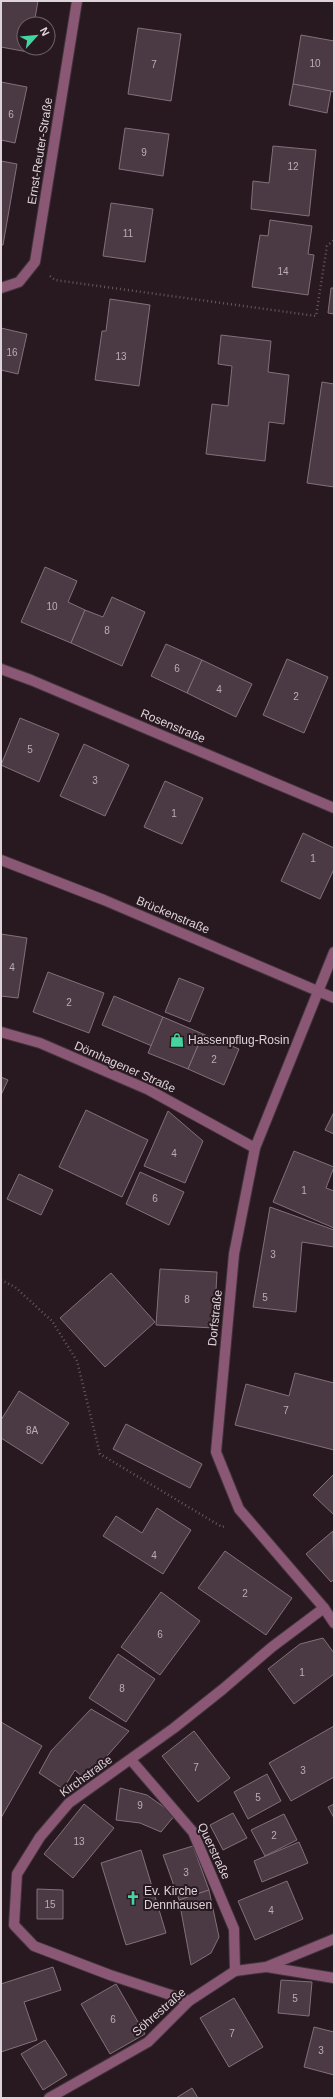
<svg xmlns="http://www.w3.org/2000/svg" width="335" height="2099" font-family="Helvetica,sans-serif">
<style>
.building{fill:#4b3a43;stroke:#826f7a}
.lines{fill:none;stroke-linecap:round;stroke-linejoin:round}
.minor-casing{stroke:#41333b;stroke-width:12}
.path{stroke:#66585f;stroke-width:2.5;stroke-dasharray:1 3;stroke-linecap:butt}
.minor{stroke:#8a5874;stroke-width:10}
.labels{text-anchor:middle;stroke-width:4;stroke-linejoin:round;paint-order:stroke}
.number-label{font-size:10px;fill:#b9adb4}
.street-label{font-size:12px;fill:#ded3d9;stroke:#281921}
.poi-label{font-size:12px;fill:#ded3d9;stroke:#281921;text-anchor:start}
</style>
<rect width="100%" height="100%" fill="#281921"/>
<g class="building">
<path d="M 1,1 L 38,1 L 34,24 L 24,24 L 24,48 L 29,48 L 28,52 L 1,47 Z"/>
<path d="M 138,28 L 181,34 L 171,101 L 128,94 Z"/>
<path d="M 301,35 L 334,41 L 334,92 L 293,84 Z"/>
<path d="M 1,82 L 27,87 L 15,143 L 1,140 Z"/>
<path d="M 293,84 L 331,91 L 327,113 L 289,105 Z"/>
<path d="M 125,128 L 169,134 L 163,176 L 119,169 Z"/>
<path d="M 273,146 L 316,150 L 309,216 L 251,209 L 253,181 L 269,183 Z"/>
<path d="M 1,161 L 17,164 L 3,245 L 1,245 Z"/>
<path d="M 111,203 L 153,209 L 145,262 L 103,256 Z"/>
<path d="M 270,220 L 312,226 L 308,254 L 314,255 L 308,295 L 252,287 L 260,235 L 268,236 Z"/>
<path d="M 331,288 L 334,288 L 334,314 L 328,313 Z"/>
<path d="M 110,299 L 150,305 L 139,386 L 95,380 L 102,331 L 106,331 Z"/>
<path d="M 1,328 L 27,334 L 18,374 L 1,370 Z"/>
<path d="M 221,335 L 271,341 L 268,372 L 289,375 L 284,424 L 269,422 L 265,461 L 206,454 L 212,404 L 228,406 L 232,366 L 218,364 Z"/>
<path d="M 322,382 L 334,384 L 334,487 L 307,483 Z"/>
<path d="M 45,567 L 77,581 L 68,602 L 85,610 L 71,643 L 21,622 Z"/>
<path d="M 112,597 L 145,612 L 122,666 L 71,643 L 85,610 L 103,617 Z"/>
<path d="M 166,644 L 202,660 L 187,693 L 151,676 Z"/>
<path d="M 287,659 L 328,677 L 304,733 L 263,715 Z"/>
<path d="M 202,660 L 252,684 L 236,717 L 187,693 Z"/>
<path d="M 20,718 L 59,734 L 39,782 L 1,765 Z"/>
<path d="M 84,744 L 129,765 L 105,816 L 60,796 Z"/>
<path d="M 165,781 L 203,798 L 182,844 L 144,827 Z"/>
<path d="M 303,833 L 334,848 L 334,869 L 320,899 L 281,881 Z"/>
<path d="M 1,934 L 27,938 L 18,998 L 1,996 Z"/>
<path d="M 48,972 L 104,993 L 89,1033 L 33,1012 Z"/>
<path d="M 179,978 L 204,988 L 190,1022 L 165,1012 Z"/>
<path d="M 114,996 L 163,1017 L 152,1046 L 102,1025 Z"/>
<path d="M 163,1017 L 203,1034 L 188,1069 L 148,1053 Z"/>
<path d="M 203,1034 L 239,1049 L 224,1085 L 188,1069 Z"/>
<path d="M 1,1077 L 8,1080 L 1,1095 Z"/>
<path d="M 86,1110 L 148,1140 L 122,1197 L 59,1167 Z"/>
<path d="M 168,1111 L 203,1141 L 185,1183 L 144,1166 Z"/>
<path d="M 334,1112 L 334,1134 L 325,1130 Z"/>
<path d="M 294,1151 L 334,1167 L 326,1188 L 334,1191 L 334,1228 L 273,1202 Z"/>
<path d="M 140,1172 L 184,1192 L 169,1225 L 126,1204 Z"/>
<path d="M 19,1174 L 53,1190 L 41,1215 L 7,1199 Z"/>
<path d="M 270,1207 L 334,1230 L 334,1247 L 302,1242 L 296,1312 L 253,1307 Z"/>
<path d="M 160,1269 L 217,1272 L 214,1328 L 156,1325 Z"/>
<path d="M 111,1273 L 155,1322 L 105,1367 L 60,1318 Z"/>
<path d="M 295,1373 L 334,1383 L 334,1450 L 235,1425 L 246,1384 L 289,1396 Z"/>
<path d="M 19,1391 L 69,1423 L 42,1464 L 1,1438 L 1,1420 Z"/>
<path d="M 126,1424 L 202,1464 L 190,1488 L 113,1449 Z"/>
<path d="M 334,1474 L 334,1515 L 313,1495 Z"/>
<path d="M 157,1508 L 191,1530 L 163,1574 L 103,1536 L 116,1516 L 142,1533 Z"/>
<path d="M 333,1531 L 334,1579 L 331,1582 L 306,1554 Z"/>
<path d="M 225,1551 L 292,1598 L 266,1635 L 198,1588 Z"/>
<path d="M 161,1592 L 200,1621 L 160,1675 L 121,1647 Z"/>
<path d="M 323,1638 L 334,1653 L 334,1674 L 294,1704 L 268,1669 L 300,1644 Z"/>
<path d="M 118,1654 L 155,1679 L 126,1722 L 89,1698 Z"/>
<path d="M 91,1709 L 129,1731 L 86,1780 L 75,1770 L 63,1789 L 39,1773 L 51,1751 Z"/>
<path d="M 1,1722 L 42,1746 L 1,1818 Z"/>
<path d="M 334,1726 L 334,1777 L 291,1801 L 269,1763 Z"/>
<path d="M 194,1731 L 230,1778 L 198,1802 L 162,1756 Z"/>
<path d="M 267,1774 L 281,1801 L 248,1819 L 234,1792 Z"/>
<path d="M 120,1788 L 147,1795 L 175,1815 L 161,1832 L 140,1823 L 116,1820 Z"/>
<path d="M 84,1804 L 114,1828 L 73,1878 L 44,1854 Z"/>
<path d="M 334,1804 L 334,1818 L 328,1807 Z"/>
<path d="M 233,1813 L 247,1838 L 223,1850 L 210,1825 Z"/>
<path d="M 284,1814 L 297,1840 L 265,1856 L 251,1830 Z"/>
<path d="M 299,1842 L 308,1863 L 262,1882 L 254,1861 Z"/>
<path d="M 193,1846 L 209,1890 L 179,1900 L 163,1855 Z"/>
<path d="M 141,1850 L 166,1933 L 126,1945 L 101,1863 Z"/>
<path d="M 287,1881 L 303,1919 L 255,1940 L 238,1901 Z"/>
<path d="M 37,1889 L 63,1890 L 63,1919 L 37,1919 Z"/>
<path d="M 209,1890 L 219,1937 L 211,1953 L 191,1965 L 179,1900 Z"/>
<path d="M 53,1967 L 61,1990 L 24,2002 L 37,2040 L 1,2052 L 1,1984 Z"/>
<path d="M 281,1980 L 312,1982 L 309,2016 L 278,2013 Z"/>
<path d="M 116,1984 L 145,2034 L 110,2054 L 81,2004 Z"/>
<path d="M 234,1998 L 263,2047 L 229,2067 L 200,2018 Z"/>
<path d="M 314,2027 L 334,2032 L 334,2075 L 304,2067 Z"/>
<path d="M 45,2040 L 67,2075 L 43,2090 L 21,2054 Z"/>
<path d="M 192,2088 L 198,2098 L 176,2098 Z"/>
</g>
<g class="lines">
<defs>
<g id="minor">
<path d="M 1,288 L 19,282 L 35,262 L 77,1"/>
<path d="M 1,669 L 31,680 L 334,808"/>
<path d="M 1,860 L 104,900 L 334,998"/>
<path d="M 334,952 L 255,1148 L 234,1254 L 216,1452 L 239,1509 L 324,1608 L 334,1623"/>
<path d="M 1,1032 L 40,1043 L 149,1090 L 255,1148"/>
<path d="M 131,1760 L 193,1832 L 234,1929 L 235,1971"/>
<path d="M 267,1967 L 334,1978"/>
<path d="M 189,2001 L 110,1975 L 34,1946 L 14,1925 L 17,1874 L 40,1837 L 69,1803 L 174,1728 L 223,1689 L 272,1647 L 324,1608"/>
<path d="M 49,2098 L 148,2042 L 189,2001 L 235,1971 L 266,1967 L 334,1939"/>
</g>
</defs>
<use href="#minor" class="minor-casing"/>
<g class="path">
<path d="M 50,276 L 55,280 L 316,316 L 327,246 L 334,240"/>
<path d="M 1,1280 L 15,1287 L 52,1321 L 77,1361 L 100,1454 L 222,1527 L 225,1526"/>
</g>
<use href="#minor" class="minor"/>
</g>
<defs>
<symbol id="shop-bare" viewBox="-9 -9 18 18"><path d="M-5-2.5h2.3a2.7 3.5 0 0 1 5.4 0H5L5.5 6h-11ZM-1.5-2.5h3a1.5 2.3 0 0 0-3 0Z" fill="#44d49f" stroke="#281921" stroke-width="2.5" paint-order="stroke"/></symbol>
<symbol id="church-bare" viewBox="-9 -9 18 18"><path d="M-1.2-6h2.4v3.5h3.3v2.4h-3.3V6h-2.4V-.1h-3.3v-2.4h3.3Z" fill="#44d49f" stroke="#281921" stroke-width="2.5" paint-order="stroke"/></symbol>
</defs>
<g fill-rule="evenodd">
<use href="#shop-bare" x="167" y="1030" width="20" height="20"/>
<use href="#church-bare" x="123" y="1888" width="20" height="20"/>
</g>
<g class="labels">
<g class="number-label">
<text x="315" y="67">10</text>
<text x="154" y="68">7</text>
<text x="11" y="118">6</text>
<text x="144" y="156">9</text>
<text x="293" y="170">12</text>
<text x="128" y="237">11</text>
<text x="283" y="275">14</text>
<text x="12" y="356">16</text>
<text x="121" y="360">13</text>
<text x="52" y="610">10</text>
<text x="107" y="634">8</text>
<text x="177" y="672">6</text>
<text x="219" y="693">4</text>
<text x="296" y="700">2</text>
<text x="30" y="753">5</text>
<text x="95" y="784">3</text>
<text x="174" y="817">1</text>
<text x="313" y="862">1</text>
<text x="12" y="971">4</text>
<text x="69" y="1006">2</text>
<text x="214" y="1063">2</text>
<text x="174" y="1157">4</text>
<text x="304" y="1194">1</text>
<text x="155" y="1202">6</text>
<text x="273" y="1258">3</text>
<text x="265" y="1301">5</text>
<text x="187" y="1303">8</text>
<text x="286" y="1414">7</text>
<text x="32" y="1434">8A</text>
<text x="154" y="1559">4</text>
<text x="245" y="1597">2</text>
<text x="160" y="1638">6</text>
<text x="302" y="1676">1</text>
<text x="122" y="1692">8</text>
<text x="196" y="1771">7</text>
<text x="303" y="1774">3</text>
<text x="258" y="1801">5</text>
<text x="140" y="1809">9</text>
<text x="274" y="1839">2</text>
<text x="79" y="1845">13</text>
<text x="186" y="1876">3</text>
<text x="50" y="1908">15</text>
<text x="271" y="1914">4</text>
<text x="295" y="2002">5</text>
<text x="113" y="2023">6</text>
<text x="232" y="2037">7</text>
<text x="321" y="2054">3</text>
</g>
<g class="street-label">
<text transform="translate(40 151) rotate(-81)" y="4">Ernst-Reuter-Straße</text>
<text transform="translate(173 726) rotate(23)" y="4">Rosenstraße</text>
<text transform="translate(173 915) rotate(23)" y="4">Brückenstraße</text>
<text transform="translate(125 1067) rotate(24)" y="4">Dörnhagener Straße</text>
<text transform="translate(215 1318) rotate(-84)" y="4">Dorfstraße</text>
<text transform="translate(86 1776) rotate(-36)" y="4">Kirchstraße</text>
<text transform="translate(214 1851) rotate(65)" y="4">Querstraße</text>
<text transform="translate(159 2012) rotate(-41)" y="4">Söhrestraße</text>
</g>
<g class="poi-label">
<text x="188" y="1044">Hassenpflug-Rosin</text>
<text x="144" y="1895">Ev. Kirche<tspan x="144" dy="14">Dennhausen</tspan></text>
</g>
</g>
<rect width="335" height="2099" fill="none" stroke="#ded3d9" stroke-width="4"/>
<g transform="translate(36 36) rotate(63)"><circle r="19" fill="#281921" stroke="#71636b"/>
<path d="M0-3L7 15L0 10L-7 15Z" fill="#44d49f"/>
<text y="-6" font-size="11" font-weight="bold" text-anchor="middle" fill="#ded3d9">N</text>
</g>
</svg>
